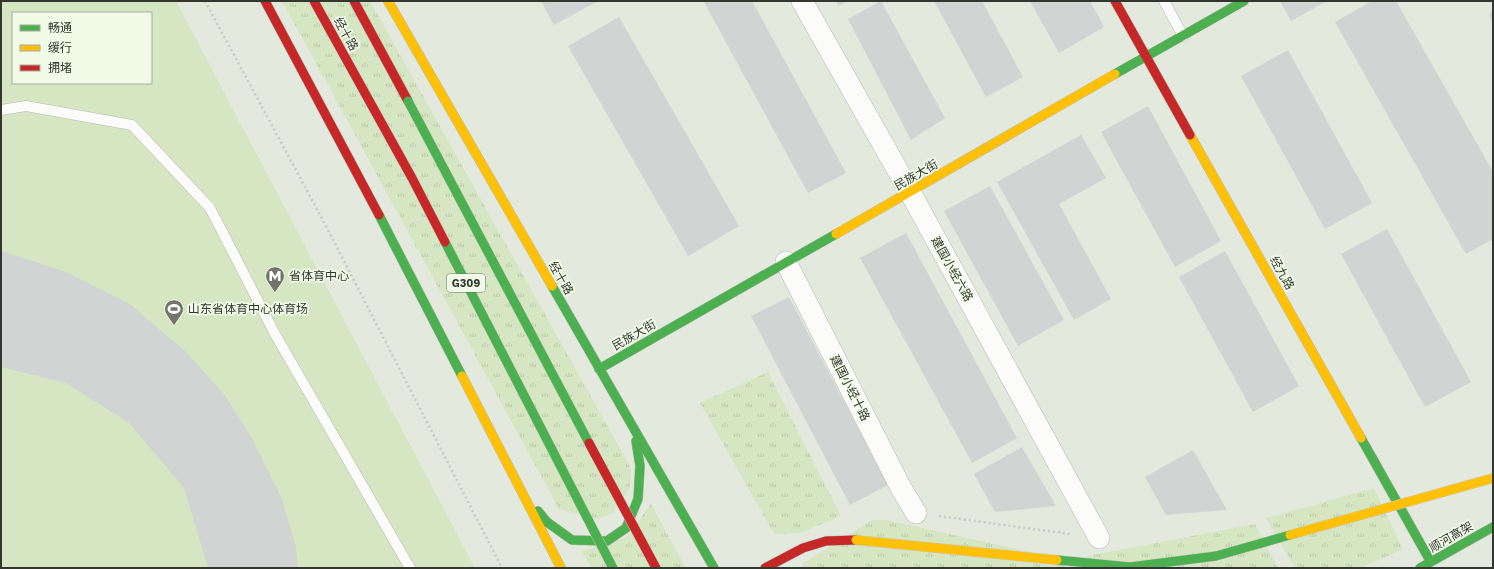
<svg xmlns="http://www.w3.org/2000/svg" width="1494" height="569" font-family="'Work Sans','Noto Sans SC',sans-serif">
<style>
.grass{fill:#d7e6c2;fill-rule:evenodd}
.park{fill:url(#park-tufts)}
.building{fill:#d0d5d3}
.lines{fill:none;stroke-linecap:round;stroke-linejoin:round}
.lane-casing{stroke:#b4b8b0;stroke-width:11}
.street-casing{stroke:#b4b8b0;stroke-width:22}
.fast-casing{stroke:#b4b8b0;stroke-width:10}
.slow-casing{stroke:#b4b8b0;stroke-width:10}
.jam-casing{stroke:#b4b8b0;stroke-width:10}
.path{stroke:#c7c9c6;stroke-width:2.5;stroke-dasharray:2 3;stroke-linecap:butt}
.lane{stroke:#fbfcfa;stroke-width:10}
.street{stroke:#fbfcfa;stroke-width:21}
.fast{stroke:#4caf50;stroke-width:9}
.slow{stroke:#ffc107;stroke-width:9}
.jam{stroke:#c62828;stroke-width:9}
.fast-bridge-casing{stroke:#c5c7c2;stroke-width:10;stroke-linecap:butt}
.slow-bridge-casing{stroke:#c5c7c2;stroke-width:10;stroke-linecap:butt}
.jam-bridge-casing{stroke:#c5c7c2;stroke-width:10;stroke-linecap:butt}
.fast-bridge{stroke:#4caf50;stroke-width:9}
.slow-bridge{stroke:#ffc107;stroke-width:9}
.jam-bridge{stroke:#c62828;stroke-width:9}
.labels{text-anchor:middle;stroke-width:3.5;stroke-linejoin:round;paint-order:stroke}
.shield{fill:#f1fae7;stroke:#6c7266;stroke-width:1}
.shield-label{font-size:11px;font-weight:bold;fill:#33372f}
.street-label{font-size:12px;fill:#33372f;stroke:#f1fae7}
.poi-label{font-size:12px;fill:#33372f;stroke:#f1fae7;text-anchor:start}
</style>
<defs>
<pattern id="park-tufts" width="24" height="20" patternUnits="userSpaceOnUse"><rect width="24" height="20" fill="#d7e6c2"/><path d="M3 7l-1-3M5 7V3M7 7l1-3M15 17l-1-3M17 17v-4M19 17l1-3" fill="none" stroke="#b9c6a7"/></pattern>
</defs>
<rect width="100%" height="100%" fill="#e4e9de"/>
<path class="grass" d="M 1,1 L 176,1 L 475,568 L 1,568 ZM 13,13 L 151,13 L 151,83 L 13,83 Z"/>
<g class="park">
<path d="M 282,1 L 370,1 L 631,468 L 630,488 L 613,513 L 598,519 L 559,509 Z"/>
<path d="M 768,372 L 841,516 L 800,533 L 774,534 L 700,403 Z"/>
<path d="M 1374,488 L 1403,549 L 1361,568 L 1295,568 L 1266,518 Z"/>
<path d="M 651,504 L 686,568 L 591,568 L 582,551 L 626,538 Z"/>
<path d="M 872,520 L 887,520 L 1062,559 L 1067,568 L 803,568 L 802,564 Z"/>
<path d="M 1255,524 L 1278,568 L 1095,568 L 1087,556 Z"/>
</g>
<g class="building">
<path d="M 541,1 L 598,1 L 554,25 Z"/>
<path d="M 705,1 L 752,1 L 846,173 L 808,193 L 704,2 Z"/>
<path d="M 836,1 L 848,1 L 838,6 Z"/>
<path d="M 881,1 L 945,118 L 911,140 L 848,19 Z"/>
<path d="M 934,1 L 982,1 L 1023,77 L 986,97 Z"/>
<path d="M 1030,1 L 1090,1 L 1104,27 L 1059,53 Z"/>
<path d="M 1280,1 L 1327,1 L 1291,21 Z"/>
<path d="M 1372,1 L 1396,1 L 1493,172 L 1493,239 L 1466,254 L 1335,22 Z"/>
<path d="M 1493,7 L 1493,22 L 1489,16 Z"/>
<path d="M 619,17 L 739,226 L 688,256 L 568,46 Z"/>
<path d="M 1288,50 L 1372,203 L 1325,229 L 1241,76 Z"/>
<path d="M 1148,106 L 1221,241 L 1175,267 L 1101,132 Z"/>
<path d="M 1081,135 L 1106,178 L 1059,204 L 1111,299 L 1074,320 L 997,182 Z"/>
<path d="M 990,186 L 1064,320 L 1018,346 L 944,211 Z"/>
<path d="M 1387,229 L 1471,382 L 1425,407 L 1341,254 Z"/>
<path d="M 906,233 L 1017,438 L 972,463 L 860,258 Z"/>
<path d="M 1,251 L 64,271 L 130,304 L 186,352 L 224,394 L 251,436 L 282,499 L 296,547 L 298,568 L 208,568 L 184,488 L 129,423 L 66,383 L 1,367 Z"/>
<path d="M 1225,251 L 1299,386 L 1253,412 L 1179,277 Z"/>
<path d="M 789,297 L 888,485 L 850,505 L 751,316 Z"/>
<path d="M 1022,447 L 1056,506 L 995,512 L 974,474 Z"/>
<path d="M 1193,450 L 1227,510 L 1166,515 L 1145,477 Z"/>
</g>
<g class="lines">
<defs>
<g id="lane">
<path d="M 1164,1 L 1183,36"/>
<path d="M 1,110 L 26,106 L 132,125 L 210,208 L 275,334 L 410,568"/>
</g>
<g id="street">
<path d="M 802,1 L 910,192 L 1099,538"/>
<path d="M 786,262 L 901,488 L 916,513"/>
</g>
<g id="fast">
<path d="M 1115,74 L 1244,1"/>
<path d="M 379,215 L 462,376"/>
<path d="M 552,286 L 714,568"/>
<path d="M 599,369 L 836,234"/>
<path d="M 1361,438 L 1428,557"/>
<path d="M 538,511 L 547,522 L 572,540 L 607,541 L 626,528 L 638,499 L 640,466 L 636,441"/>
<path d="M 1420,568 L 1493,527"/>
</g>
<g id="slow">
<path d="M 388,1 L 552,286"/>
<path d="M 1190,135 L 1361,438"/>
<path d="M 836,234 L 1115,74"/>
<path d="M 462,376 L 561,568"/>
</g>
<g id="jam">
<path d="M 265,1 L 379,215"/>
<path d="M 354,1 L 408,101"/>
<path d="M 1115,1 L 1190,135"/>
<path d="M 765,568 L 803,548 L 826,541 L 856,540"/>
</g>
</defs>
<use href="#lane" class="lane-casing"/>
<use href="#street" class="street-casing"/>
<use href="#fast" class="fast-casing"/>
<use href="#slow" class="slow-casing"/>
<use href="#jam" class="jam-casing"/>
<g class="path">
<path d="M 205,1 L 326,226 L 502,568"/>
<path d="M 939,516 L 1070,534"/>
</g>
<use href="#lane" class="lane"/>
<use href="#street" class="street"/>
<use href="#fast" class="fast"/>
<use href="#slow" class="slow"/>
<use href="#jam" class="jam"/>
<defs>
<g id="fast-bridge">
<path d="M 408,101 L 589,443"/>
<path d="M 445,242 L 613,568"/>
<path d="M 1057,560 L 1130,567 L 1216,556 L 1290,535"/>
</g>
<g id="slow-bridge">
<path d="M 1290,535 L 1493,478"/>
<path d="M 856,540 L 1057,560"/>
</g>
<g id="jam-bridge">
<path d="M 314,1 L 412,178 L 445,242"/>
<path d="M 589,443 L 656,568"/>
</g>
</defs>
<use href="#fast-bridge" class="fast-bridge-casing"/>
<use href="#slow-bridge" class="slow-bridge-casing"/>
<use href="#jam-bridge" class="jam-bridge-casing"/>
<use href="#fast-bridge" class="fast-bridge"/>
<use href="#slow-bridge" class="slow-bridge"/>
<use href="#jam-bridge" class="jam-bridge"/>
</g>
<defs>
<symbol id="metro-pin" viewBox="-11 -11 22 30"><path d="M0 17L-7.5 6A9.5 9.5 0 1 1 7.5 6Z" fill="#71756c" stroke="#f1fae7"/><path d="M-5.5 5V-5H-3L0 0L3-5H5.5V5H3V-.5L0 4L-3-.5V5Z" fill="#fff"/></symbol>
<symbol id="stadium-pin" viewBox="-11 -11 22 30"><path d="M0 17L-7.5 6A9.5 9.5 0 1 1 7.5 6Z" fill="#71756c" stroke="#f1fae7"/><path d="M0-5a6.5 5 0 1 0 0 10a6.5 5 0 1 0 0-10ZM-3.5-1.8h7v3.6h-7Z" fill="#fff"/></symbol>
</defs>
<g fill-rule="evenodd">
<use href="#metro-pin" x="264" y="265" width="22" height="30"/>
<use href="#stadium-pin" x="163" y="298" width="22" height="30"/>
</g>
<g class="labels">
<rect class="shield" x="447" y="274" width="38" height="18" rx="3"/>
<g class="shield-label">
<text x="466" y="287">G309</text>
</g>
<g class="street-label">
<text transform="translate(346 34) rotate(61)" y="4">经十路</text>
<text transform="translate(916 175) rotate(-30)" y="4">民族大街</text>
<text transform="translate(952 269) rotate(61)" y="4">建国小经六路</text>
<text transform="translate(1282 273) rotate(61)" y="4">经九路</text>
<text transform="translate(561 278) rotate(60)" y="4">经十路</text>
<text transform="translate(634 335) rotate(-30)" y="4">民族大街</text>
<text transform="translate(850 388) rotate(63)" y="4">建国小经十路</text>
<text transform="translate(1451 537) rotate(-30)" y="4">顺河高架</text>
</g>
<g class="poi-label">
<text x="289" y="280">省体育中心</text>
<text x="188" y="313">山东省体育中心体育场</text>
</g>
</g>
<rect width="1494" height="569" fill="none" stroke="#33372f" stroke-width="4"/>
<rect x="12" y="12" width="140" height="72" fill="#f1fae7" stroke="#a5ac9d"/>
<rect x="20" y="25" width="20" height="6" fill="#4caf50" stroke="#a5ac9d"/>
<text x="48" y="32" font-size="12" fill="#33372f">畅通</text>
<rect x="20" y="45" width="20" height="6" fill="#ffc107" stroke="#a5ac9d"/>
<text x="48" y="52" font-size="12" fill="#33372f">缓行</text>
<rect x="20" y="65" width="20" height="6" fill="#c62828" stroke="#a5ac9d"/>
<text x="48" y="72" font-size="12" fill="#33372f">拥堵</text>
</svg>
